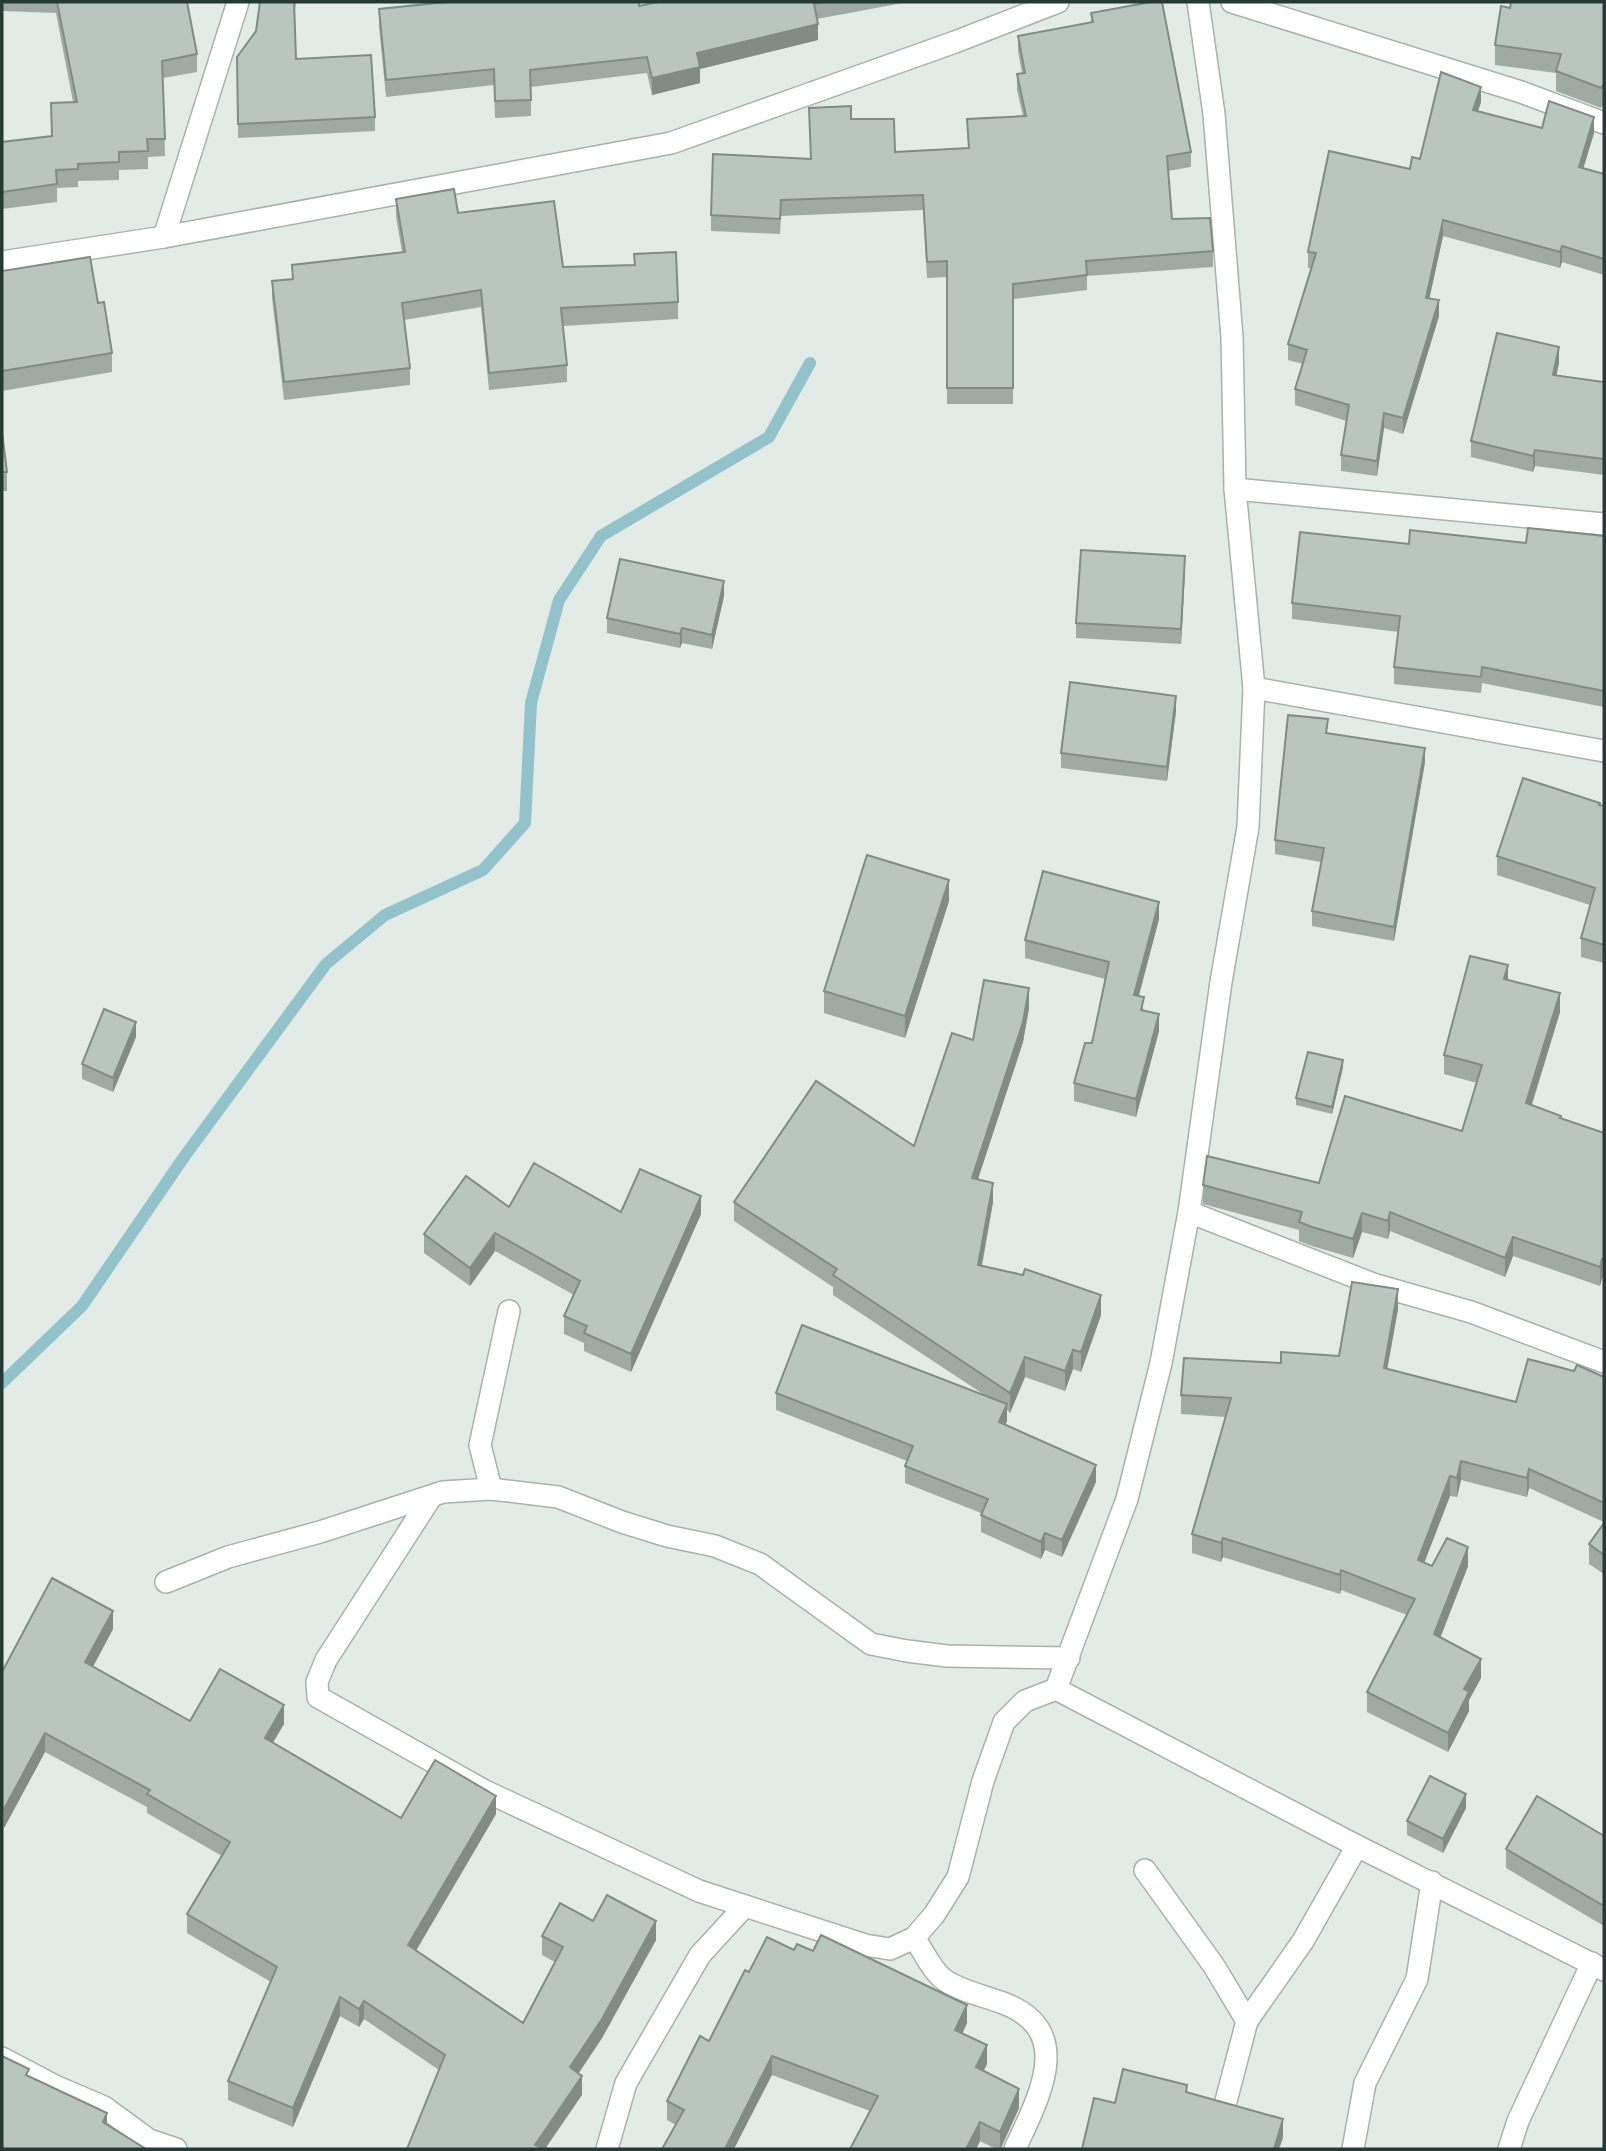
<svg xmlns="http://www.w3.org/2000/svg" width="1606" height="2151" font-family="'DM Sans',sans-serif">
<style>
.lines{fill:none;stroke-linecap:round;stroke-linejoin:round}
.stream{stroke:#92c3ca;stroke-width:12}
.street-casing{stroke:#a6b2ae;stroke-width:24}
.street{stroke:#fff;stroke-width:21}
.wall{fill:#9faaa5}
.shaded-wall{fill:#828b86}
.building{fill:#b9c6c0;stroke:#828b86;stroke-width:2}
</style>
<rect width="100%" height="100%" fill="#e3ebe7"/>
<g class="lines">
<path class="stream" d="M 2,1383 L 82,1306 L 184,1157 L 326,964 L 385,915 L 483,870 L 525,823 L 531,703 L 559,600 L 601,536 L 769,437 L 810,363"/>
<defs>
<g id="street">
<path d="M 1232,2 L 1521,92 L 1604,123"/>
<path d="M 164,237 L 238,2"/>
<path d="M 2,262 L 164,237 L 671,143 L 955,42 L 1058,2"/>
<path d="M 1235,489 L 1604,524"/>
<path d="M 1254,688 L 1604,751"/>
<path d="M 1189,1212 L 1373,1284 L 1471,1312 L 1604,1362"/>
<path d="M 491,1489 L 480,1445 L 509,1311"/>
<path d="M 431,1497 L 326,1660 L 317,1682 L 318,1697 L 483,1790 L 699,1891 L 865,1945 L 890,1949 L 914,1938 L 934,1915 L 958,1877 L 983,1781 L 1004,1722 L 1025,1701 L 1056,1689 L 1127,1499 L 1161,1363 L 1189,1212 L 1221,982 L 1248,827 L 1254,688 L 1235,489 L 1232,337 L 1214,114 L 1198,2"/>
<path d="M 166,1582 L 228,1557 L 320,1532 L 443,1492 L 491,1489 L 558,1497 L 622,1522 L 667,1536 L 715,1546 L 760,1564 L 871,1644 L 907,1651 L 947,1656 L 1069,1658"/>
<path d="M 1056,1689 L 1357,1846 L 1604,1970"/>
<path d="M 1145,1870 L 1214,1966 L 1247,2021"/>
<path d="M 914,1938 C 923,1950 931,1969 942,1978 C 956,1990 985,1996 1003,2003 C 1077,2031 1038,2098 1015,2149"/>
<path d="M 2,2058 L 57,2087 L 104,2107 L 149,2140 L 176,2149"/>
<path d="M 1226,2101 L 1247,2021 L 1303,1941 L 1357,1846"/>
<path d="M 607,2149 L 626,2083 L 700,1955 L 745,1906"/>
<path d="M 1353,2149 L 1365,2083 L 1417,1979 L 1432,1882"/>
<path d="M 1509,2149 L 1518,2121 L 1592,1963"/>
</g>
</defs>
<use href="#street" class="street-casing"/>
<use href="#street" class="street"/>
</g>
<g class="wall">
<path d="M 2,2 L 187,2 L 197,54 L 197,72 L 163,78 L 165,156 L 148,157 L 148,169 L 119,170 L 119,180 L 78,181 L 78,187 L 57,188 L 57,202 L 2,209 L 2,142 L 52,136 L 73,102 L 56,13 L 2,11 Z"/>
<path d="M 260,2 L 296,2 L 295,11 L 296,59 L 375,117 L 375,131 L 238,138 L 237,57 L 256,31 Z"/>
<path d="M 658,2 L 908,2 L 817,19 L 818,40 L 700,69 L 700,83 L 652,95 L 647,73 L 531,87 L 531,116 L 495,118 L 494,85 L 386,97 L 379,26 L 379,9 L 639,6 Z"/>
<path d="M 1604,2 L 1604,107 L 1602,106 L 1601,108 L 1556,91 L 1556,73 L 1495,65 L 1495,45 L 1510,8 Z"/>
<path d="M 1091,13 L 1191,152 L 1191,167 L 1168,171 L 1172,219 L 1213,251 L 1213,267 L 1087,276 L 1087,290 L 1013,299 L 1013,404 L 947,404 L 947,277 L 927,278 L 923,210 L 781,216 L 780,234 L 711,231 L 711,215 L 811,159 L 851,119 L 895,152 L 968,148 L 967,119 L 1023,116 L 1017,90 L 1017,74 L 1022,73 L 1018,51 L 1018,36 L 1091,23 Z"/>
<path d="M 1481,102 L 1478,111 L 1542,128 L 1594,133 L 1583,168 L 1604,174 L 1604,275 L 1562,262 L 1560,268 L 1443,236 L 1429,299 L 1439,316 L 1403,434 L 1384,428 L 1377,476 L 1341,471 L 1341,455 L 1347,421 L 1295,405 L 1295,389 L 1303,364 L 1288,360 L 1288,344 L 1311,268 L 1308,268 L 1308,252 L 1410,169 Z"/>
<path d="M 396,199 L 458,213 L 563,267 L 634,265 L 634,254 L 678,302 L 678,319 L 563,326 L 567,365 L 567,382 L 489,390 L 481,307 L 404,320 L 410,368 L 410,385 L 284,400 L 272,298 L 272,281 L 292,279 L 292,265 L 402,252 L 396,216 Z"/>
<path d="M 2,271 L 98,303 L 112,353 L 112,372 L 2,391 Z"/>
<path d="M 1559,363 L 1556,376 L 1604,382 L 1604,475 L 1535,466 L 1533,472 L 1471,457 L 1471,441 Z"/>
<path d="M 2,432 L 7,472 L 7,491 L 2,491 Z"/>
<path d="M 1604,536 L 1604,707 L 1482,683 L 1481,693 L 1394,684 L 1394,667 L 1399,632 L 1292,619 L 1292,603 L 1409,544 L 1526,543 Z"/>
<path d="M 1185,570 L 1181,644 L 1076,638 L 1076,623 Z"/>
<path d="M 724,596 L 712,649 L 682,643 L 680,648 L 607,633 L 607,618 Z"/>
<path d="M 1604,709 L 1604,732 L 1603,732 L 1603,716 Z"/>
<path d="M 1176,711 L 1167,781 L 1061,768 L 1061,753 Z"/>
<path d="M 1327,733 L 1425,762 L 1394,941 L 1312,926 L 1312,911 L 1321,862 L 1275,854 L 1275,840 Z"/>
<path d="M 1600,805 L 1604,806 L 1604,963 L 1581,957 L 1581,938 L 1590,905 L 1497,875 L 1497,856 Z"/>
<path d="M 949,901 L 905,1038 L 824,1013 L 824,991 Z"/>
<path d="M 1159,919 L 1139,996 L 1144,1011 L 1159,1031 L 1136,1117 L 1074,1101 L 1074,1083 L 1092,1043 L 1105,979 L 1025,958 L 1025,940 Z"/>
<path d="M 1508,980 L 1560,1012 L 1532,1105 L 1561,1119 L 1604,1133 L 1604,1279 L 1602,1278 L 1600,1286 L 1513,1256 L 1505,1277 L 1390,1231 L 1388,1239 L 1362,1232 L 1353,1258 L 1312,1246 L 1299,1241 L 1299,1230 L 1203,1204 L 1203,1185 L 1319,1183 L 1462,1131 L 1477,1083 L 1444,1074 L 1444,1055 Z"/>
<path d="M 1029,1008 L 1023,1042 L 978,1179 L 993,1202 L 982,1266 L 1101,1315 L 1081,1372 L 1073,1369 L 1065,1391 L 1025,1377 L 1010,1413 L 1007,1410 L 1007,1421 L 1005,1425 L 1096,1482 L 1062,1557 L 1045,1550 L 1041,1559 L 981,1532 L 981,1513 L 905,1483 L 905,1466 L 907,1461 L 776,1410 L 776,1393 L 983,1394 L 833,1295 L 833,1287 L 734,1221 L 734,1202 L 914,1146 L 973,1040 Z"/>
<path d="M 136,1037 L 113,1092 L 82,1079 L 82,1064 Z"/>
<path d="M 1343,1067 L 1332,1114 L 1296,1105 L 1296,1098 Z"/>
<path d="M 509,1207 L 701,1214 L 631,1372 L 584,1351 L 584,1343 L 564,1334 L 564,1316 L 574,1295 L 495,1251 L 470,1286 L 424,1253 L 424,1234 Z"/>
<path d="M 1398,1309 L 1387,1369 L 1516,1402 L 1574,1371 L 1604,1377 L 1604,1522 L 1529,1488 L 1527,1497 L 1461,1480 L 1457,1497 L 1450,1496 L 1424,1563 L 1432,1566 L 1468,1566 L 1440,1638 L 1481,1678 L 1469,1700 L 1469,1711 L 1448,1752 L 1367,1712 L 1367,1692 L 1407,1615 L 1341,1590 L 1340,1594 L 1223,1557 L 1221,1562 L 1192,1553 L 1192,1534 L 1226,1417 L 1181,1414 L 1181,1395 L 1281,1363 L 1339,1356 Z"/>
<path d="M 1604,1523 L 1604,1574 L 1589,1564 L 1589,1544 Z"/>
<path d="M 113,1629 L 93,1667 L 190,1721 L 284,1724 L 273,1742 L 401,1818 L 496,1814 L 416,1951 L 523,2023 L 555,1962 L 542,1955 L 542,1936 L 593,1921 L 656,1940 L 602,2038 L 578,2074 L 582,2095 L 407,2149 L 439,2070 L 364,2019 L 359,2027 L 340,2016 L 293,2127 L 228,2100 L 228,2081 L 271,1982 L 187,1933 L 187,1914 L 222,1856 L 147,1813 L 147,1807 L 45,1752 L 4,1828 L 2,1826 L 2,1672 Z"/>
<path d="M 1466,1808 L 1443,1853 L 1407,1835 L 1407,1821 Z"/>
<path d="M 1604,1836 L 1604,1926 L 1506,1868 L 1506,1849 Z"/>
<path d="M 794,1950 L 967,2023 L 962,2034 L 987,2064 L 983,2071 L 1019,2108 L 1001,2149 L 996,2149 L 980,2141 L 976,2149 L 850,2149 L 870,2111 L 772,2075 L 676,2125 L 667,2120 L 667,2101 L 709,2041 L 749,1972 Z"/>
</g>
<g class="shaded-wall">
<path d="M 818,24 L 818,40 L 700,69 L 700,83 L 652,95 L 652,78 L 697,53 Z"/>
<path d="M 1481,87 L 1481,102 L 1473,126 L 1473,110 Z"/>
<path d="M 1594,117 L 1594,133 L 1579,183 L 1579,167 Z"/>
<path d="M 1443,220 L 1443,236 L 1426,314 L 1426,298 Z"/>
<path d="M 1562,246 L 1562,262 L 1560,268 L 1560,252 Z"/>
<path d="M 1439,300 L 1439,316 L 1403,434 L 1403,418 Z"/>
<path d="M 1559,347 L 1559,363 L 1553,391 L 1553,375 Z"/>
<path d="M 1384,413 L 1384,428 L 1377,476 L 1377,461 Z"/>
<path d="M 1535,450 L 1535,466 L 1533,472 L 1533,456 Z"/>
<path d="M 1185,556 L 1185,570 L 1181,644 L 1181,629 Z"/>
<path d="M 724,581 L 724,596 L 712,649 L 712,635 Z"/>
<path d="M 682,628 L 682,643 L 680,648 L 680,634 Z"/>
<path d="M 1176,696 L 1176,711 L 1167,781 L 1167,767 Z"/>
<path d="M 1425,748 L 1425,762 L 1394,941 L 1394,927 Z"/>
<path d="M 949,880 L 949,901 L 905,1038 L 905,1016 Z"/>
<path d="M 1159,902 L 1159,919 L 1134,1013 L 1134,995 Z"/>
<path d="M 1508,965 L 1508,984 L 1504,979 Z"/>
<path d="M 1029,988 L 1029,1008 L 1023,1042 L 972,1197 L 972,1178 Z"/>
<path d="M 1560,993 L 1560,1012 L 1526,1122 L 1526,1103 Z"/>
<path d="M 1159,1014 L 1159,1031 L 1136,1117 L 1136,1099 Z"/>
<path d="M 136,1022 L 136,1037 L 113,1092 L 113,1078 Z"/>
<path d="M 1343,1060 L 1343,1067 L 1332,1114 L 1332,1107 Z"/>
<path d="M 993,1183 L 993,1202 L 978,1285 L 978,1265 Z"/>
<path d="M 701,1196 L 701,1214 L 631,1372 L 631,1354 Z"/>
<path d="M 1390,1212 L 1390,1231 L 1388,1239 L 1388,1221 Z"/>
<path d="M 1362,1213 L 1362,1232 L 1353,1258 L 1353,1239 Z"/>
<path d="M 495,1233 L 495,1251 L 470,1286 L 470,1268 Z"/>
<path d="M 1513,1237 L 1513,1256 L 1505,1277 L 1505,1258 Z"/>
<path d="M 1602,1259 L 1602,1278 L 1600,1286 L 1600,1267 Z"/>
<path d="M 1398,1289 L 1398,1309 L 1384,1387 L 1384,1368 Z"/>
<path d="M 1101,1295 L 1101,1315 L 1081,1372 L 1081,1352 Z"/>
<path d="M 1073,1350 L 1073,1369 L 1065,1391 L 1065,1371 Z"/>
<path d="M 1025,1357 L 1025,1377 L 1010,1413 L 1010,1393 Z"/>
<path d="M 1007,1404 L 1007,1421 L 999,1439 L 999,1422 Z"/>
<path d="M 1461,1461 L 1461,1480 L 1457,1497 L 1457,1478 Z"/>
<path d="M 1096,1465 L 1096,1482 L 1062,1557 L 1062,1540 Z"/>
<path d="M 1529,1469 L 1529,1488 L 1527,1497 L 1527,1478 Z"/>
<path d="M 1450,1476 L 1450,1496 L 1418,1579 L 1418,1560 Z"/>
<path d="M 1045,1533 L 1045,1550 L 1041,1559 L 1041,1542 Z"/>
<path d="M 1223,1538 L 1223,1557 L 1221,1562 L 1221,1543 Z"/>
<path d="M 1468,1547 L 1468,1566 L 1434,1654 L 1434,1634 Z"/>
<path d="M 1341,1570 L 1341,1590 L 1340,1594 L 1340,1575 Z"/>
<path d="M 113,1611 L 113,1629 L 85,1681 L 85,1662 Z"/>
<path d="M 1481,1659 L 1481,1678 L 1469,1700 L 1469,1711 L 1448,1752 L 1448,1733 L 1464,1689 Z"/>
<path d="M 284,1705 L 284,1724 L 265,1756 L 265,1738 Z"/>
<path d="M 45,1733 L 45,1752 L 4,1828 L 4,1809 Z"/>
<path d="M 1466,1794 L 1466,1808 L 1443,1853 L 1443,1839 Z"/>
<path d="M 496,1796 L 496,1814 L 408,1964 L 408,1945 Z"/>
<path d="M 656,1921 L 656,1940 L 602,2038 L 570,2086 L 570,2067 Z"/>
<path d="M 340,1997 L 340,2016 L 293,2127 L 293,2108 Z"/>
<path d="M 364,2001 L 364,2019 L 359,2027 L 359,2009 Z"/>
<path d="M 967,2005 L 967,2023 L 955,2049 L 955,2030 Z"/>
<path d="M 987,2045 L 987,2064 L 976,2086 L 976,2067 Z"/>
<path d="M 772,2056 L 772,2075 L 734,2149 L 725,2149 Z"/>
<path d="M 582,2076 L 582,2095 L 545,2149 L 535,2145 Z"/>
<path d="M 1019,2089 L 1019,2108 L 1000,2149 L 1000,2132 Z"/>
<path d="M 107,2113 L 107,2134 L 103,2122 Z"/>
<path d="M 1283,2119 L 1283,2138 L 1279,2149 L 1274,2149 Z"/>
<path d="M 980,2122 L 980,2141 L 976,2149 L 966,2149 Z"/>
</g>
<g class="building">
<path d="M 57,2 L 187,2 L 197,54 L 162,61 L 165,139 L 147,139 L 148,151 L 119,152 L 119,162 L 78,164 L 78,169 L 56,170 L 57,184 L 2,192 L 2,142 L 52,136 L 51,103 L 77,102 Z"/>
<path d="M 260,2 L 294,2 L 296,59 L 371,55 L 375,117 L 238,124 L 237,57 L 256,31 Z"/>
<path d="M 447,2 L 639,2 L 639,6 L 658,2 L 823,2 L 814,4 L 818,24 L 697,53 L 700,67 L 652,78 L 647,57 L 530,70 L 531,100 L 495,101 L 494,69 L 386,80 L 379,9 Z"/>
<path d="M 1151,2 L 1162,2 L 1191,152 L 1167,156 L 1172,219 L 1210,218 L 1213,251 L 1086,261 L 1087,275 L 1013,284 L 1013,388 L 947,388 L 947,261 L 927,262 L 923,195 L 781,200 L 780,219 L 711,215 L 713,154 L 811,159 L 809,108 L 851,106 L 851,119 L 894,119 L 895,152 L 969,148 L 967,119 L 1026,116 L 1017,74 L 1025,73 L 1018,36 L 1093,22 L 1091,13 Z"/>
<path d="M 1511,2 L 1604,2 L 1604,87 L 1602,86 L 1601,88 L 1556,71 L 1561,54 L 1495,45 L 1501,6 L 1510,8 Z"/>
<path d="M 1441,72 L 1481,87 L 1473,110 L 1542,128 L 1549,101 L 1594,117 L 1579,167 L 1604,174 L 1604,259 L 1562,246 L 1560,252 L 1443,220 L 1426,298 L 1439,300 L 1403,418 L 1384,413 L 1377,461 L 1341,455 L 1349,405 L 1295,389 L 1307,350 L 1288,344 L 1316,253 L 1308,252 L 1329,151 L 1410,169 L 1412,157 L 1420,159 Z"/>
<path d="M 454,189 L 458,213 L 554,201 L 563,267 L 635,265 L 634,254 L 676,252 L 678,302 L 561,308 L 567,365 L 489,373 L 481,290 L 402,303 L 410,368 L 284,382 L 272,281 L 293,279 L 292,265 L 405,252 L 396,199 Z"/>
<path d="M 90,257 L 98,303 L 104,302 L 112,353 L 2,371 L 2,271 Z"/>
<path d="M 1497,333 L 1559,347 L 1553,375 L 1604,382 L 1604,459 L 1535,450 L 1533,456 L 1471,441 Z"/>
<path d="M 2,432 L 7,472 L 2,472 Z"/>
<path d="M 1528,528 L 1604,536 L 1604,691 L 1482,667 L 1481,677 L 1394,667 L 1400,616 L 1292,603 L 1300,532 L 1409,544 L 1410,530 L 1526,543 Z"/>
<path d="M 1081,550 L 1185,556 L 1181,629 L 1076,623 Z"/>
<path d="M 620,559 L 724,581 L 712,635 L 682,628 L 680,634 L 607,618 Z"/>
<path d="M 1070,682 L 1176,696 L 1167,767 L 1061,753 Z"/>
<path d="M 1288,715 L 1328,719 L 1326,733 L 1425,748 L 1394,927 L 1312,911 L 1324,848 L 1275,840 Z"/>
<path d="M 1523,778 L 1600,803 L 1599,805 L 1604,806 L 1604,945 L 1581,938 L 1595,888 L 1497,856 Z"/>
<path d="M 867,855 L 949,880 L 905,1016 L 824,991 Z"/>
<path d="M 1043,871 L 1159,902 L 1134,995 L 1144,997 L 1141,1010 L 1159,1014 L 1136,1099 L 1074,1083 L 1085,1043 L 1092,1043 L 1109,962 L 1025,940 Z"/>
<path d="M 1470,956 L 1508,965 L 1504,979 L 1560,993 L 1526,1103 L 1561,1116 L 1560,1118 L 1604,1133 L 1604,1260 L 1602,1259 L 1600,1267 L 1513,1237 L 1505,1258 L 1390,1212 L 1388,1221 L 1362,1213 L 1353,1239 L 1312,1227 L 1299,1222 L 1302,1212 L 1203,1185 L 1207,1156 L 1319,1183 L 1345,1096 L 1462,1131 L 1482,1065 L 1444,1055 Z"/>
<path d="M 984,980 L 1029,988 L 1023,1022 L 972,1178 L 993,1183 L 978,1265 L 1023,1275 L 1025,1269 L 1101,1295 L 1081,1352 L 1073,1350 L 1065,1371 L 1025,1357 L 1010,1393 L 833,1275 L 837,1269 L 734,1202 L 816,1081 L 914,1146 L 952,1033 L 973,1040 Z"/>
<path d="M 104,1009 L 136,1022 L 113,1078 L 82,1064 Z"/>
<path d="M 1308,1052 L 1343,1060 L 1332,1107 L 1296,1098 Z"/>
<path d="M 534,1163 L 621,1212 L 640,1169 L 701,1196 L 631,1354 L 584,1333 L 587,1326 L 564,1316 L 580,1281 L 495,1233 L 470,1268 L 424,1234 L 466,1176 L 509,1207 Z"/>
<path d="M 1352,1282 L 1398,1289 L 1384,1368 L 1516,1402 L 1528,1359 L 1574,1371 L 1577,1365 L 1604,1377 L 1604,1503 L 1529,1469 L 1527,1478 L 1461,1461 L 1457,1478 L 1450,1476 L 1418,1560 L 1432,1566 L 1447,1538 L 1468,1547 L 1434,1634 L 1481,1659 L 1464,1689 L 1469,1692 L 1448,1733 L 1367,1692 L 1415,1599 L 1341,1570 L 1340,1575 L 1223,1538 L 1221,1543 L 1192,1534 L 1231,1398 L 1181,1395 L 1184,1358 L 1281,1363 L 1281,1352 L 1339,1356 Z"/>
<path d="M 802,1325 L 1007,1404 L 999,1422 L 1096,1465 L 1062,1540 L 1045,1533 L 1041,1542 L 981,1515 L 988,1499 L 905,1466 L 913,1446 L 776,1393 Z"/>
<path d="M 1604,1523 L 1604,1555 L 1589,1544 Z"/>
<path d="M 52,1578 L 113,1611 L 85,1662 L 190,1721 L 220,1669 L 284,1705 L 265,1738 L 401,1818 L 435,1760 L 496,1796 L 408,1945 L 523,2023 L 563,1947 L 542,1936 L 560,1903 L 593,1921 L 607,1895 L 656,1921 L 602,2019 L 570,2067 L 582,2076 L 535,2145 L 548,2149 L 407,2149 L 445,2055 L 364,2001 L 359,2009 L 340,1997 L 293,2108 L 228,2081 L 277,1967 L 187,1914 L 230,1842 L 147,1794 L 150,1790 L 45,1733 L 4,1809 L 2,1808 L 2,1672 Z"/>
<path d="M 1430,1776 L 1466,1794 L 1443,1839 L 1407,1821 Z"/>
<path d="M 1537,1796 L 1604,1836 L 1604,1906 L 1506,1849 Z"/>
<path d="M 821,1935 L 967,2005 L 955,2030 L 987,2045 L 976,2067 L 1019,2089 L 1000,2132 L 980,2122 L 966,2149 L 850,2149 L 878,2096 L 772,2056 L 725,2149 L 662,2149 L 684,2110 L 667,2101 L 700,2036 L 709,2041 L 745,1970 L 749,1972 L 767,1937 L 794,1950 L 797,1944 L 813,1951 Z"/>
<path d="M 2,2056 L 29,2069 L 26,2075 L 107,2113 L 103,2122 L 146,2149 L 2,2149 Z"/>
<path d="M 1123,2069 L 1187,2085 L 1186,2092 L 1283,2119 L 1274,2149 L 1082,2149 L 1094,2098 L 1115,2103 Z"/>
</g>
<rect width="1606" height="2151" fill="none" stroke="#253a34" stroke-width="7"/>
</svg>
